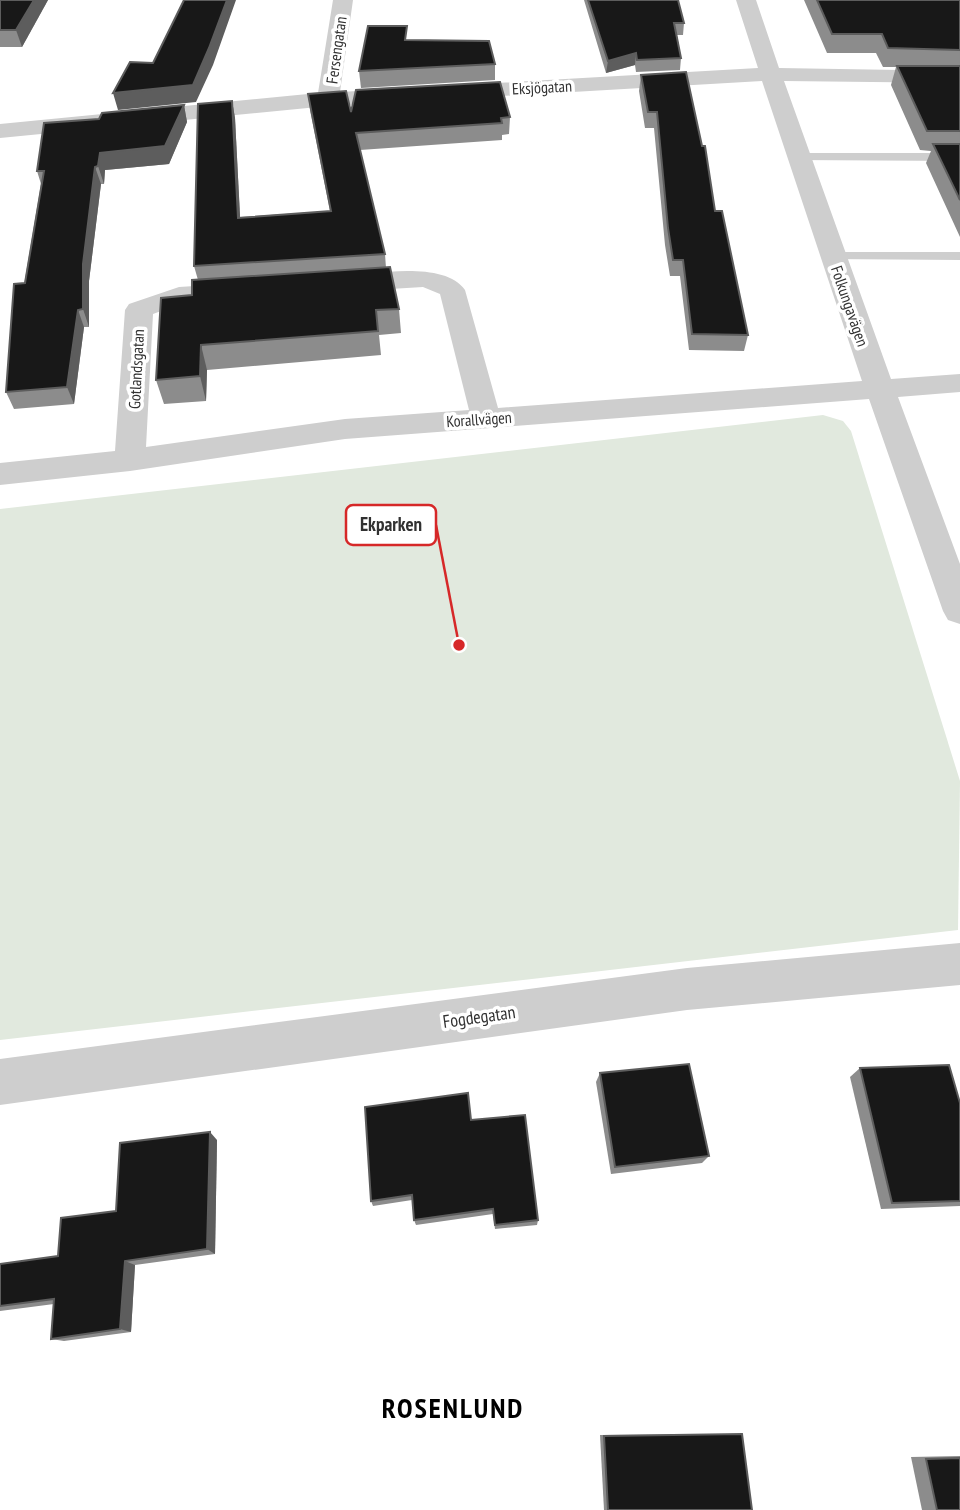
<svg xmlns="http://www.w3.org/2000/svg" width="960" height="1510" font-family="'PT Sans Narrow',sans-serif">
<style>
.green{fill:#e1e9de}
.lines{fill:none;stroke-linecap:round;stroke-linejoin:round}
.lane{fill:#cecece;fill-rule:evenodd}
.street{fill:#cecece;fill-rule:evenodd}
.wall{fill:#8c8c8c}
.shaded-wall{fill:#5d5d5d}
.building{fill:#181818;stroke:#5d5d5d;stroke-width:2}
.labels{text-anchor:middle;stroke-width:7;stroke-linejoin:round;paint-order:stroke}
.far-street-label{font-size:16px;fill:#313131;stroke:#fff}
.street-label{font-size:18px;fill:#313131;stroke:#fff}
.near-district-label{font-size:28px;font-weight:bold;letter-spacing:2px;fill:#000;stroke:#fff}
.leader{fill:none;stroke:#d62828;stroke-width:2.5}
.callout-dot{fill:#d62828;stroke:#fff;stroke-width:2.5}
.callout{fill:#fff;stroke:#d62828;stroke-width:2.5}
.callout-label{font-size:19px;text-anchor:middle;font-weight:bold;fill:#313131}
</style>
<rect width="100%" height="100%" fill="#fff"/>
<path class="green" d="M 823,415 L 843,421 L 851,431 L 960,781 L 958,930 L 0,1040 L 0,509 Z"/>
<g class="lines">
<g class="lane">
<path d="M 799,153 L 960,153 L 960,161 L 794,160 L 793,157 Z"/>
<path d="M 832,252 L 960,252 L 960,260 L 827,259 L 825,256 Z"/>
</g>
<g class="street">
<path d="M 333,0 L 353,0 L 340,92 L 758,68 L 736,0 L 756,0 L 779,68 L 960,71 L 960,83 L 784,81 L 891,379 L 960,374 L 960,392 L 898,397 L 960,564 L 960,624 L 948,620 L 943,611 L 869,399 L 345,439 L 130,471 L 0,485 L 0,463 L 115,451 L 125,310 L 129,304 L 179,287 L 242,283 L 252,285 L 255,291 L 252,297 L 242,299 L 183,303 L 153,314 L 146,447 L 345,419 L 469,410 L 440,294 L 423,287 L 341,292 L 332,290 L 328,284 L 332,278 L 341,276 C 373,274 445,260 465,290 L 498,408 L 862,381 L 762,81 L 328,106 L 0,138 L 0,124 L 318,93 Z"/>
<path d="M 960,943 L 960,985 L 687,1010 L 0,1105 L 0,1059 L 687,968 Z"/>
</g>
</g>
<g class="wall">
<path d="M 0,0 L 48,0 L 22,47 L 0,47 Z"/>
<path d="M 584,0 L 678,0 L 684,23 L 683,35 L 677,35 L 681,58 L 680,70 L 636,72 L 635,65 L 606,73 Z"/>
<path d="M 804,0 L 960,0 L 960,237 L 926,163 L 931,151 L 920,150 L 891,85 L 896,67 L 883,67 L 876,53 L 827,53 Z"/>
<path d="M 408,40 L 495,64 L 495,80 L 361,88 L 359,71 Z"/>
<path d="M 641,75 L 715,211 L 748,335 L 744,351 L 689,350 L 680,276 L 670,276 L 665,245 L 654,128 L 645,128 L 639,91 Z"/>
<path d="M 308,94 L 351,112 L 510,117 L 509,134 L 502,135 L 502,140 L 360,150 L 385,254 L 386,268 L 399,309 L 401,333 L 379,335 L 381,355 L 207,370 L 206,401 L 164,404 L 156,380 L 198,280 L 194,266 L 232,101 L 235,118 L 240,217 L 330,211 L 310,110 Z"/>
<path d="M 184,105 L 187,122 L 169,164 L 105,170 L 104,184 L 101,184 L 89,281 L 89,327 L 84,327 L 74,404 L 14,409 L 6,392 L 41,184 L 37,171 L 99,119 Z"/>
<path d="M 860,1068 L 960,1103 L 960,1206 L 881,1209 L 850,1077 Z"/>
<path d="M 600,1073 L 709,1156 L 702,1163 L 611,1174 L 596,1082 Z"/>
<path d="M 471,1120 L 538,1220 L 537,1225 L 495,1229 L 493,1214 L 416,1225 L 414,1220 L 412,1200 L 373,1206 L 371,1201 Z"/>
<path d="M 217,1140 L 215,1254 L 135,1265 L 131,1332 L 64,1341 L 51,1339 L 54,1304 L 0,1311 L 0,1264 L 58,1256 L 116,1211 Z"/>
<path d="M 734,1434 L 742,1434 L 752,1510 L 604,1510 L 600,1435 Z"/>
<path d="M 960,1456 L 960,1510 L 922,1510 L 911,1457 Z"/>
</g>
<g class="shaded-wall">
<path d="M 34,0 L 48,0 L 22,47 L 16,30 Z"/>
<path d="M 227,0 L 236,0 L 213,65 L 196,102 L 118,110 L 113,93 L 209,48 Z"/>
<path d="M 636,53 L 635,65 L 606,73 L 608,61 Z"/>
<path d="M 232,101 L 235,118 L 241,235 L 238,218 Z"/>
<path d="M 184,105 L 187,122 L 169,164 L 105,170 L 104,184 L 98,166 L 100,153 Z"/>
<path d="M 95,167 L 101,184 L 89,281 L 89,327 L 83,309 L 83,264 Z"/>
<path d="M 78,310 L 84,327 L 74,404 L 67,387 Z"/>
<path d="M 201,345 L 207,370 L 206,401 L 200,376 Z"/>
<path d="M 210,1132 L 217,1140 L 215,1254 L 207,1249 Z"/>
<path d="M 125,1261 L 135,1265 L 131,1332 L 120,1329 Z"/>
</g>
<g class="building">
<path d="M 0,0 L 34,0 L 16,30 L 0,30 Z"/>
<path d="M 184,0 L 227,0 L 209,48 L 193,85 L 113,93 L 130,62 L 153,63 Z"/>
<path d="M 588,0 L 678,0 L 684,23 L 674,23 L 681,58 L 637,60 L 636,53 L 608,61 Z"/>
<path d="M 817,0 L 960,0 L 960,50 L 888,48 L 882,34 L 832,34 Z"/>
<path d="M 368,26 L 407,26 L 405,40 L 489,41 L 495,64 L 359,71 Z"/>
<path d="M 897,66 L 960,66 L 960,131 L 927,131 Z"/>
<path d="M 686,72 L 702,146 L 705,146 L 715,211 L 722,211 L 748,335 L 692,334 L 683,260 L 673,260 L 668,228 L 657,112 L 648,112 L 641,75 Z"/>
<path d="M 500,82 L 510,117 L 501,118 L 502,123 L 356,133 L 385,254 L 194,266 L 198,104 L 232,101 L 238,218 L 331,211 L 308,94 L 346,91 L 351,112 L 356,90 Z"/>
<path d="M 184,105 L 165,146 L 100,153 L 98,166 L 95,167 L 83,264 L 83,309 L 78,310 L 67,387 L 6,392 L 14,284 L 25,283 L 44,171 L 37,171 L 44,123 L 99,119 L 102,113 Z"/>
<path d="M 933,144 L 960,144 L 960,200 Z"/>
<path d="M 390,267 L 399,309 L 376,310 L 378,331 L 201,345 L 200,376 L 156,380 L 161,298 L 192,295 L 192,280 Z"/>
<path d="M 689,1064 L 709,1156 L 615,1167 L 600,1073 Z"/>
<path d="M 949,1065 L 960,1103 L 960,1201 L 892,1203 L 860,1068 Z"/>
<path d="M 468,1093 L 471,1120 L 525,1115 L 538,1220 L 495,1225 L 493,1209 L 414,1220 L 412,1195 L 371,1201 L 365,1107 Z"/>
<path d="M 210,1132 L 207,1249 L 125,1261 L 120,1329 L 51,1339 L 54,1299 L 0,1306 L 0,1264 L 58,1256 L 61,1218 L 116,1211 L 120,1143 Z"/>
<path d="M 742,1434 L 752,1510 L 608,1510 L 604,1436 Z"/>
<path d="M 960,1458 L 960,1510 L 937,1510 L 926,1459 Z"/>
</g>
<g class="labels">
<g class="far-street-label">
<text transform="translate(336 50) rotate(-82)" y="6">Fersengatan</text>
<text transform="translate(542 87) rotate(-3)" y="6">Eksjögatan</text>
<text transform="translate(850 306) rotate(71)" y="6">Folkungavägen</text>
<text transform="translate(136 369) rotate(-87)" y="6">Gotlandsgatan</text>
<text transform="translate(479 419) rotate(-4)" y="6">Korallvägen</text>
</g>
<g class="street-label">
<text transform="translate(479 1017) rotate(-8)" y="6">Fogdegatan</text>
</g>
<g class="near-district-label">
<text x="453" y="1418">ROSENLUND</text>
</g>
</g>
<path class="leader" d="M459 645L436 525"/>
<circle class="callout-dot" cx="459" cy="645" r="7"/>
<rect class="callout" x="346" y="505" width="90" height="40" rx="7"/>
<g class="callout-label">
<text x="391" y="531">Ekparken</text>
</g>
</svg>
